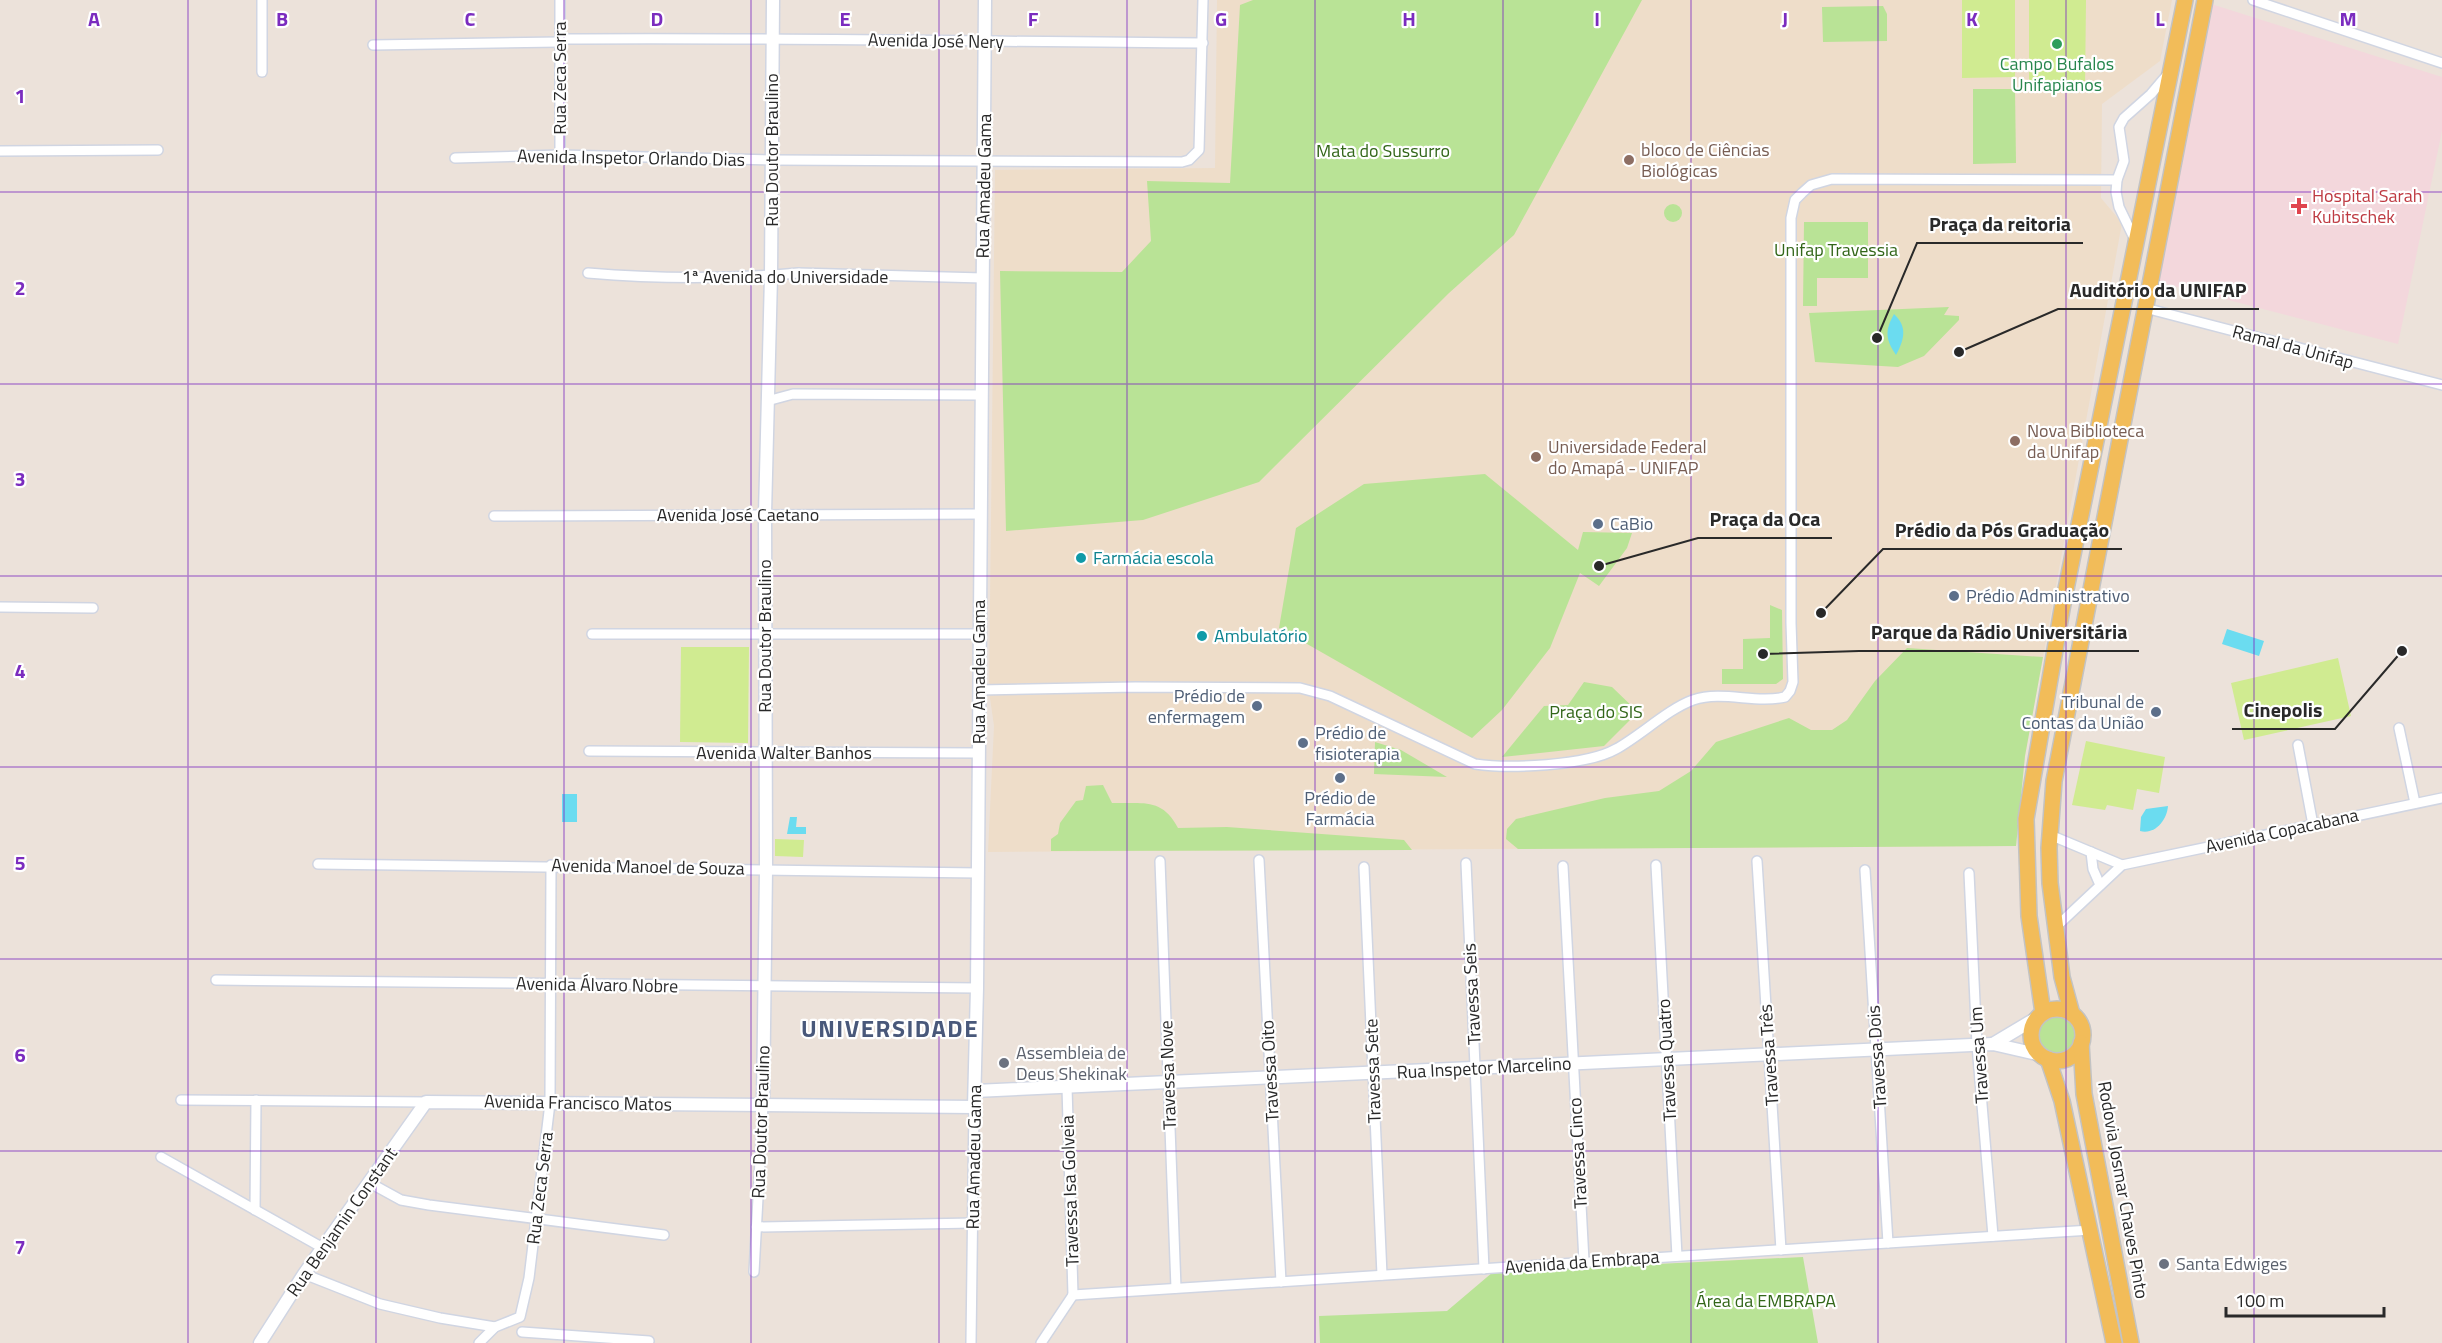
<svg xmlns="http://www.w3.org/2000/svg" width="2442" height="1343" font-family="'Titillium Web',sans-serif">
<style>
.education{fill:#eeddc9}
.medical{fill:#f3d7dc}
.green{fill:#b9e396}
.pitch{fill:#d0eb91}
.water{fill:#6bdcf0}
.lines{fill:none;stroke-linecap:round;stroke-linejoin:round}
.minor-casing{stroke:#d0d5e2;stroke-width:12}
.tertiary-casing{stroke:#d0d5e2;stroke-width:15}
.primary-casing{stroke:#c3c3c3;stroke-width:18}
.minor{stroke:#fff;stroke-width:9}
.tertiary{stroke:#fff;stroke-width:12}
.primary{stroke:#f2bc59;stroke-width:15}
.grid{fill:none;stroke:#7b2cbf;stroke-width:1.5;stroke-opacity:0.55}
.leisure-dot{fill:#2e9e5b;stroke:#fff;stroke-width:2}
.education-dot{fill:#8d6e63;stroke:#fff;stroke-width:2}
.health-dot{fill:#e0444e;stroke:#fff;stroke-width:2}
.service-dot{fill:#5c6f8a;stroke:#fff;stroke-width:2}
.culture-dot{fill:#0f9aa8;stroke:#fff;stroke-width:2}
.worship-dot{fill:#6b7280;stroke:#fff;stroke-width:2}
.labels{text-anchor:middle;stroke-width:4.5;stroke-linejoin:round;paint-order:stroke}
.street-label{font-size:18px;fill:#292929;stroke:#fff}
.leisure-label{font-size:18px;fill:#27864d;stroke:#fff}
.education-label{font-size:18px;fill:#785e54;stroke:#fff;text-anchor:start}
.park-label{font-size:18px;fill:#326619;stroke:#fff}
.health-label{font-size:18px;fill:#be3a42;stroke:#fff;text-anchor:start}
.service-label{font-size:18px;fill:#4e5e75;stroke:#fff;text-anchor:start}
.culture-label{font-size:18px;fill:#0d838f;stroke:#fff;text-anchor:start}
.worship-label{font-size:18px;fill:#5b616d;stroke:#fff;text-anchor:start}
.district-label{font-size:24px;font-weight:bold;letter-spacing:1.5px;fill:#49587a;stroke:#fff}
.grid-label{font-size:20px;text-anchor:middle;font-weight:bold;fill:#7b2cbf;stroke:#fff;stroke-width:4.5;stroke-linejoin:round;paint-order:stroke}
.leader{fill:none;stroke:#292929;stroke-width:2}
.callout-dot{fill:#292929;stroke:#fff;stroke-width:2}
.callout-label{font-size:20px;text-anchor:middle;font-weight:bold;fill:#292929;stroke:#fff;stroke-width:4.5;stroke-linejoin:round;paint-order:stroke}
</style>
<rect width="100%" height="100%" fill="#ece2da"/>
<path class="education" d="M 1217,0 L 2172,0 L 2160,61 L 2102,104 L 2101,198 L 2122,223 L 2025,756 L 2016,846 L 988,852 L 994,726 L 989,691 L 995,170 L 1215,168 Z"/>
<path class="medical" d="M 2208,3 L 2442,77 L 2442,131 L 2398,344 L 2159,282 Z"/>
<g class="green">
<path d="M 1253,0 L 1642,0 L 1514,235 L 1449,293 L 1259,482 L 1143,520 L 1006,531 L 1000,271 L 1122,272 L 1151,241 L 1147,181 L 1230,183 L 1240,5 Z"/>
<path d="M 1883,6 L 1887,14 L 1887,41 L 1823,42 L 1822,7 Z"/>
<path d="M 1973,89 L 2015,89 L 2016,163 L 1973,164 Z"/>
<circle cx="1673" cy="213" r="9"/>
<path d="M 1804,222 L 1868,222 L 1868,278 L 1817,278 L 1817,306 L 1803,306 Z"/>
<path d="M 1949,307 L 1944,315 L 1959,316 L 1959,320 L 1924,356 L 1898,367 L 1815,362 L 1809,313 Z"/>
<path d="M 1485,474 L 1578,550 L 1583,532 L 1632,533 L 1627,548 L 1599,586 L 1580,573 L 1550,648 L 1502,710 L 1472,738 L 1279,628 L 1296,528 L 1364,484 Z"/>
<path d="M 1770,605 L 1782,610 L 1783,679 L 1776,684 L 1722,684 L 1722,669 L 1743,669 L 1743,639 L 1770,638 Z"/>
<path d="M 1907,648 L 2043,657 L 2025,756 L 2016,846 L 1518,849 L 1506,839 L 1507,829 L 1516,819 L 1605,798 L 1659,791 L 1691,771 L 1716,742 L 1789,718 L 1811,730 L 1832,730 L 1847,720 L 1875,681 Z"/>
<path d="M 1584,682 L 1612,687 L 1638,712 L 1604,746 L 1502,757 L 1544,706 L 1568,705 Z"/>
<path d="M 1375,742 L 1401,750 L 1447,777 L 1374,774 Z"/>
<path d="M 1103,785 L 1112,803 C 1142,804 1162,797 1178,828 L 1227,827 L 1404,840 L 1412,850 L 1051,851 L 1051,839 L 1058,834 L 1060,823 L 1076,801 L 1083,800 L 1086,786 Z"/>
<circle cx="2057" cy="1035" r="21"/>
<path d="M 1803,1257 L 1818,1343 L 1320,1343 L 1319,1316 L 1447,1311 L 1493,1272 Z"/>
</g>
<g class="pitch">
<path d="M 1962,0 L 2015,0 L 2015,77 L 1962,78 Z"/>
<path d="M 2029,0 L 2086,0 L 2085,89 L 2029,89 Z"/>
<path d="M 681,647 L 749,647 L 748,743 L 680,742 Z"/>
<path d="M 2338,658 L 2351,716 L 2244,740 L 2231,683 Z"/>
<path d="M 2086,741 L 2165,757 L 2159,793 L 2137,789 L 2133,810 L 2107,805 L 2105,810 L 2072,805 Z"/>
<path d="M 775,839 L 804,840 L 803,857 L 775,856 Z"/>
</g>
<g class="water">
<path d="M 1894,314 C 1908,327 1904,340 1896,355 C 1885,339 1885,330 1894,314 Z"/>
<path d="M 2227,629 L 2264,641 L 2259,656 L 2222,644 Z"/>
<rect x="562" y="794" width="15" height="28"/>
<path d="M 2168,806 C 2167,820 2155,835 2140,831 L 2141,817 L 2146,809 Z"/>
<path d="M 790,817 L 797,817 L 796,827 L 806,827 L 806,834 L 787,834 Z"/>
</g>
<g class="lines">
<defs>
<g id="minor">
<path d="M 262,0 L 262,72"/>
<path d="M 2253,0 L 2442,63"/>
<path d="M 560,39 C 775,37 989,42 1203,43"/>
<path d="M 373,45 L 560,42"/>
<path d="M 0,151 L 158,150"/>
<path d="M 560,155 L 560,0"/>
<path d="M 455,158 L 560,155 L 773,160 L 1182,162 L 1189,160 L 1199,150 L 1203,0"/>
<path d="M 2136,242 L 2119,207 L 2116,192 L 2117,180 L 2124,161 L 2119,127 L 2124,118 L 2151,94 L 2168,74"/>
<path d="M 588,273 C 658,279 728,279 798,273 L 983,278"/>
<path d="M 2145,308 L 2442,385"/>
<path d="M 767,401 L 793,394 L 981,395"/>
<path d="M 494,516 L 981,514"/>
<path d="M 0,607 L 93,608"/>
<path d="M 592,634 L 978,634"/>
<path d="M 979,690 L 1135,687 L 1300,688 L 1330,696 L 1475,764 C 1508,769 1586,766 1616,749 C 1640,736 1668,709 1693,700 C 1723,690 1755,704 1785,697 L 1790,691 L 1793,682 L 1791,623 L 1791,218 L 1795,200 L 1802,193 L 1811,185 L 1832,179 L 2117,180"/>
<path d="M 2399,728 L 2415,803"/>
<path d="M 2298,745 L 2313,825"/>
<path d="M 589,751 L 978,753"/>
<path d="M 2050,835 L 2122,865"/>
<path d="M 2091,852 L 2093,869 L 2100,885"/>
<path d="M 1259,860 L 1281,1282"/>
<path d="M 1160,861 L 1176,1288"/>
<path d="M 1757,861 L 1781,1250"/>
<path d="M 1466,863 L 1484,1269"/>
<path d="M 318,864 L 978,873"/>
<path d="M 1656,865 L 1677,1256"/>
<path d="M 1563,866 L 1584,1261"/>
<path d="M 1364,867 L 1382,1275"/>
<path d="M 1865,870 L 1888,1243"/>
<path d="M 1969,873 L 1977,1045 L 1993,1236"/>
<path d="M 2057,926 L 2122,865 L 2442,798"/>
<path d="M 216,980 L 977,988"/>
<path d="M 1067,1087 L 1073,1295"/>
<path d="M 181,1100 L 426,1102"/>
<path d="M 161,1157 L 323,1248"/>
<path d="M 370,1183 L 401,1200 L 429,1205 L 664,1235"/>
<path d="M 255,1210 L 256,1100"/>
<path d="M 756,1227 L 973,1223"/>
<path d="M 754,1272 L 763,1105"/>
<path d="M 304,1274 L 380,1304 L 440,1318 L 495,1327"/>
<path d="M 1073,1295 L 2091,1230"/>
<path d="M 522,1332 L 649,1341"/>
<path d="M 479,1343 L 495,1327 L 520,1317 L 529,1278 L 550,1103 L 551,865"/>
<path d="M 971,1343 L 974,1107"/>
<path d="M 1041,1343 L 1073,1295"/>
</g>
<g id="tertiary">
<path d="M 1993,1044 L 2038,1017"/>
<path d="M 975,1091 L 1993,1044 L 2041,1055"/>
<path d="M 763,1105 L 766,869 L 765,514 L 771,276 L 773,0"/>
<path d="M 260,1343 L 304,1274 L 426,1102 L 974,1107 L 977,988 L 985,0"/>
</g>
<g id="primary">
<circle cx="2057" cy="1035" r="26"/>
<path d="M 2043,1013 L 2029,916 L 2026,819 L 2062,609 L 2185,0"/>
<path d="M 2072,1014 L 2062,977 L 2050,883 L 2049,848 L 2054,781 L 2205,0"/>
<path d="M 2081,1043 L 2084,1094 L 2131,1343"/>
<path d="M 2048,1059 L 2062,1101 L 2114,1343"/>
</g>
</defs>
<use href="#minor" class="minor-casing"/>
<use href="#tertiary" class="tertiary-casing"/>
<use href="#primary" class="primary-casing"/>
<use href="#minor" class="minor"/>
<use href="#tertiary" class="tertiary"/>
<use href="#primary" class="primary"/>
</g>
<path class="grid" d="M 188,0 L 188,1343M 376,0 L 376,1343M 564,0 L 564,1343M 751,0 L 751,1343M 939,0 L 939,1343M 1127,0 L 1127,1343M 1315,0 L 1315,1343M 1503,0 L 1503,1343M 1691,0 L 1691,1343M 1878,0 L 1878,1343M 2066,0 L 2066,1343M 2254,0 L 2254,1343M 0,192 L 2442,192M 0,384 L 2442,384M 0,576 L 2442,576M 0,767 L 2442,767M 0,959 L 2442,959M 0,1151 L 2442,1151"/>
<circle class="leisure-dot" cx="2057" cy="44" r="6"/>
<g class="education-dot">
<circle cx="1629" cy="160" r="6"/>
<circle cx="2015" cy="441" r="6"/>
<circle cx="1536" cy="457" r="6"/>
</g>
<path class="health-dot" d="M2296 197h6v6h6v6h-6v6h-6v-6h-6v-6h6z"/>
<g class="service-dot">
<circle cx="1598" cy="524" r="6"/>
<circle cx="1954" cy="596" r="6"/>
<circle cx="1257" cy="706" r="6"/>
<circle cx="2156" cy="712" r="6"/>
<circle cx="1303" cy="743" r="6"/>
<circle cx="1340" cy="778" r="6"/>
</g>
<g class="culture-dot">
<circle cx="1081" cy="558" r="6"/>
<circle cx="1202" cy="636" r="6"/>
</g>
<g class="worship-dot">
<circle cx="1004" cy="1063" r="6"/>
<circle cx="2164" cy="1264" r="6"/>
</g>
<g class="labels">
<g class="street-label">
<text transform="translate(936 41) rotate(1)" y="6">Avenida José Nery</text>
<text transform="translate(560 78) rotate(-90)" y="6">Rua Zeca Serra</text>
<text transform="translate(772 150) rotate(-90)" y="6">Rua Doutor Braulino</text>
<text transform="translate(631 158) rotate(1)" y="6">Avenida Inspetor Orlando Dias</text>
<text transform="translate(984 186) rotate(-89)" y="6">Rua Amadeu Gama</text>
<text x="785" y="283">1ª Avenida do Universidade</text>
<text transform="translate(2293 347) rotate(15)" y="6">Ramal da Unifap</text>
<text x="738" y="521">Avenida José Caetano</text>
<text transform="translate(765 636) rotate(-90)" y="6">Rua Doutor Braulino</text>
<text transform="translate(979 672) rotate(-90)" y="6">Rua Amadeu Gama</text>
<text x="784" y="759">Avenida Walter Banhos</text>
<text transform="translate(2282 831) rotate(-12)" y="6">Avenida Copacabana</text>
<text transform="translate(648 867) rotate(1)" y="6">Avenida Manoel de Souza</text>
<text transform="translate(597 985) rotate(1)" y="6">Avenida Álvaro Nobre</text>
<text transform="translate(1472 994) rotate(-93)" y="6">Travessa Seis</text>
<text transform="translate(1769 1055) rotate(-94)" y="6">Travessa Três</text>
<text transform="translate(1979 1055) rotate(-94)" y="6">Travessa Um</text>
<text transform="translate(1877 1057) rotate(-94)" y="6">Travessa Dois</text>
<text transform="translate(1667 1060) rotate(-93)" y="6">Travessa Quatro</text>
<text transform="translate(1484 1068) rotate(-3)" y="6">Rua Inspetor Marcelino</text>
<text transform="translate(1270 1071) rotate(-93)" y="6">Travessa Oito</text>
<text transform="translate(1373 1071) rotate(-92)" y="6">Travessa Sete</text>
<text transform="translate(1168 1075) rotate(-92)" y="6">Travessa Nove</text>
<text transform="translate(578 1103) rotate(1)" y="6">Avenida Francisco Matos</text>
<text transform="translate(761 1122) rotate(-88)" y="6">Rua Doutor Braulino</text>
<text transform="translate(1578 1153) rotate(-93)" y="6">Travessa Cinco</text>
<text transform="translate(974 1157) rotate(-89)" y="6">Rua Amadeu Gama</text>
<text transform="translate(540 1188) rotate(-83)" y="6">Rua Zeca Serra</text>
<text transform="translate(2123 1190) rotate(80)" y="6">Rodovia Josmar Chaves Pinto</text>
<text transform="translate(1070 1191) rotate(-92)" y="6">Travessa Isa Golveia</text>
<text transform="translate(342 1222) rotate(-55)" y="6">Rua Benjamin Constant</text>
<text transform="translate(1582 1262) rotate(-4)" y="6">Avenida da Embrapa</text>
</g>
<g class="leisure-label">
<text x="2057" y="70">Campo Bufalos<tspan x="2057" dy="21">Unifapianos</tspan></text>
</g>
<g class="education-label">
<text x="1641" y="156">bloco de Ciências<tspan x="1641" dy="21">Biológicas</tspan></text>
<text x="2027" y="437">Nova Biblioteca<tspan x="2027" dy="21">da Unifap</tspan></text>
<text x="1548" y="453">Universidade Federal<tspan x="1548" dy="21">do Amapá - UNIFAP</tspan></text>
</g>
<g class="park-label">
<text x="1383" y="157">Mata do Sussurro</text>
<text x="1836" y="256">Unifap Travessia</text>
<text x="1596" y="718">Praça do SIS</text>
<text x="1766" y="1307">Área da EMBRAPA</text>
</g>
<g class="health-label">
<text x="2312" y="202">Hospital Sarah<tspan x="2312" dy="21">Kubitschek</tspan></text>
</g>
<g class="service-label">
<text x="1610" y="530">CaBio</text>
<text x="1966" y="602">Prédio Administrativo</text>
<text x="1245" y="702" text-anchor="end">Prédio de<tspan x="1245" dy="21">enfermagem</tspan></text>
<text x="2144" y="708" text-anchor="end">Tribunal de<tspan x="2144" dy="21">Contas da União</tspan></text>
<text x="1315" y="739">Prédio de<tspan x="1315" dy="21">fisioterapia</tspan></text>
<text x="1340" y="804" text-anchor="middle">Prédio de<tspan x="1340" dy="21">Farmácia</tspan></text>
</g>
<g class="culture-label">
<text x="1093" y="564">Farmácia escola</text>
<text x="1214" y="642">Ambulatório</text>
</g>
<g class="worship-label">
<text x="1016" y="1059">Assembleia de<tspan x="1016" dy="21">Deus Shekinak</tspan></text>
<text x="2176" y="1270">Santa Edwiges</text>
</g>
<g class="district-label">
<text x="890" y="1037">UNIVERSIDADE</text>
</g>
</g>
<g class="grid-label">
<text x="94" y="26">A</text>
<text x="282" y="26">B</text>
<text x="470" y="26">C</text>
<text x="657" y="26">D</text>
<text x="845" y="26">E</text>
<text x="1033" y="26">F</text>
<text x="1221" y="26">G</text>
<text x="1409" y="26">H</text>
<text x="1597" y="26">I</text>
<text x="1785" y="26">J</text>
<text x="1972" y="26">K</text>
<text x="2160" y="26">L</text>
<text x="2348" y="26">M</text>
<text x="20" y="103">1</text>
<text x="20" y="295">2</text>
<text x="20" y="486">3</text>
<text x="20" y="678">4</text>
<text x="20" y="870">5</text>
<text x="20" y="1062">6</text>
<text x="20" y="1254">7</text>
</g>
<path class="leader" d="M1877 338L1917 243H2083M1959 352L2058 309H2259M1599 566L1698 538H1832M1821 613L1883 549H2122M1763 654L1859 651H2139M2402 651L2335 729H2232"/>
<g class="callout-dot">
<circle cx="1877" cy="338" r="6"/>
<circle cx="1959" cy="352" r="6"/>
<circle cx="1599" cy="566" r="6"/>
<circle cx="1821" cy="613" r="6"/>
<circle cx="1763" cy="654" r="6"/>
<circle cx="2402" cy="651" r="6"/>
</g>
<g class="callout-label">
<text x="2000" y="231">Praça da reitoria</text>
<text x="2158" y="297">Auditório da UNIFAP</text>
<text x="1765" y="526">Praça da Oca</text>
<text x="2002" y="537">Prédio da Pós Graduação</text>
<text x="1999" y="639">Parque da Rádio Universitária</text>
<text x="2283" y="717">Cinepolis</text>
</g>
<path d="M2226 1307v9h158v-9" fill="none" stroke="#292929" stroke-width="3"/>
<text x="2235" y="1307" font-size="18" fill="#292929" stroke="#ffffff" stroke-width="4.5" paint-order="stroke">100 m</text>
</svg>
